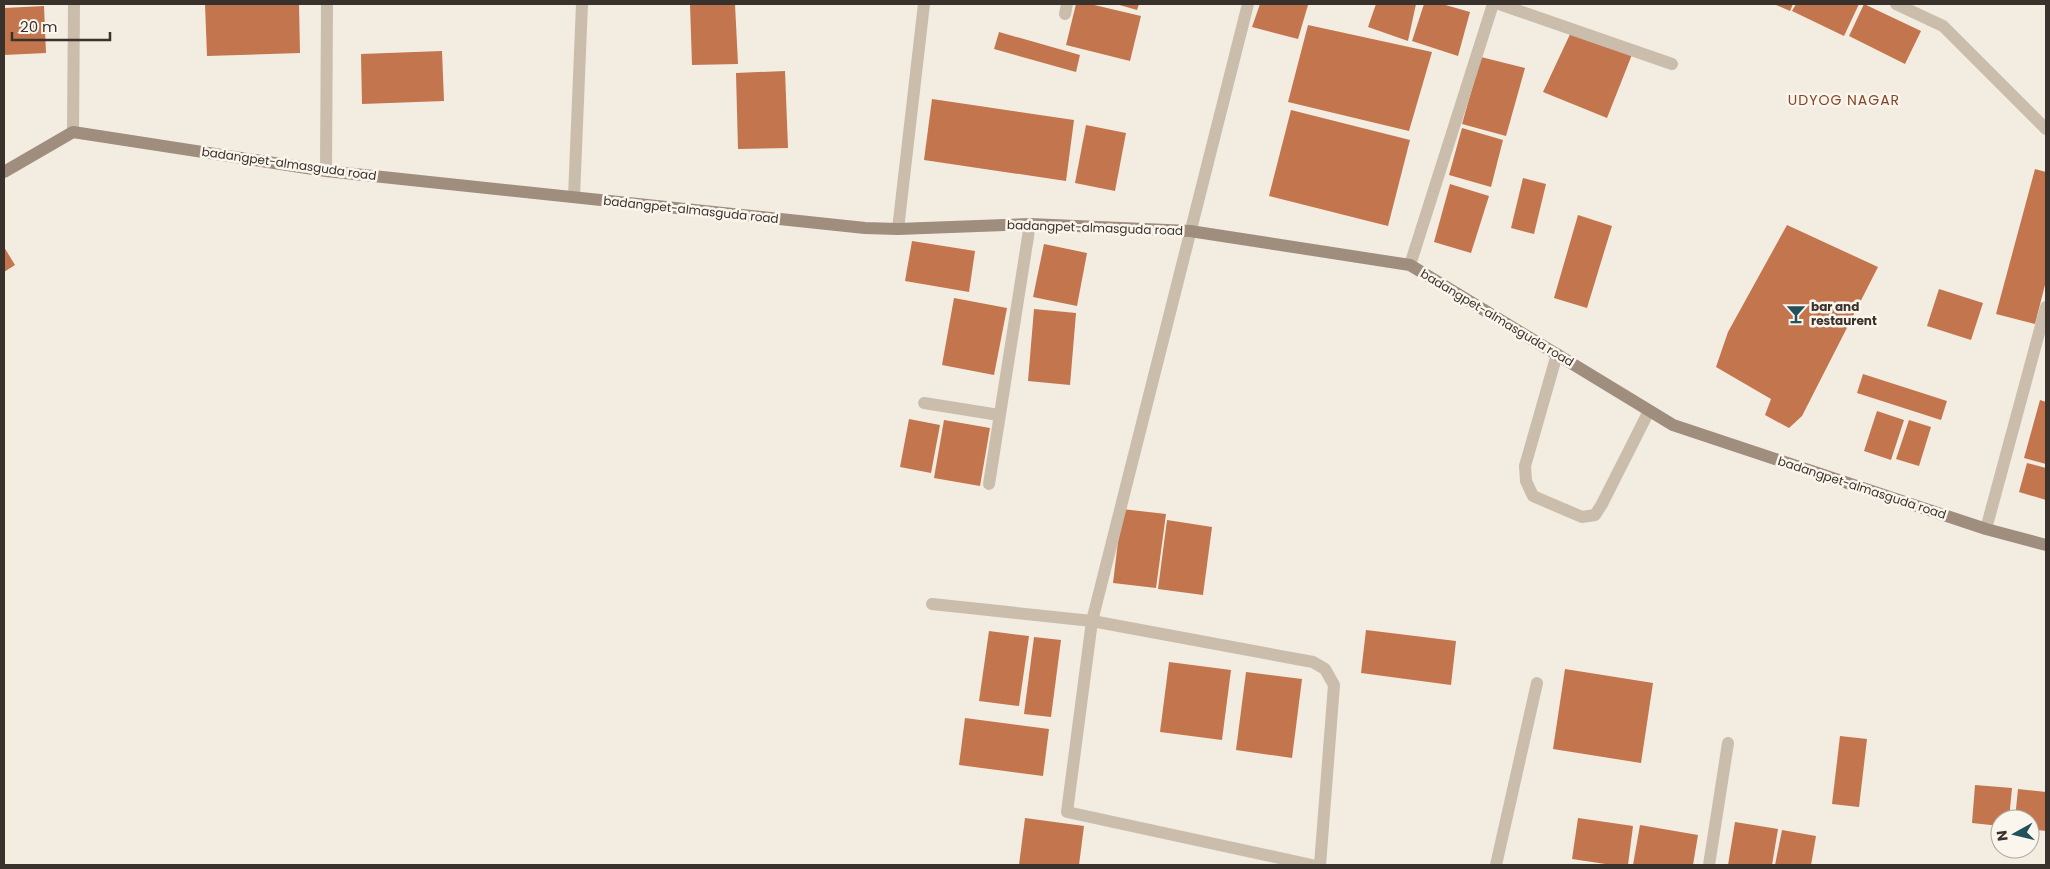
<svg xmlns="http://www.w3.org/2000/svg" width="2050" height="869" font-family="Poppins,sans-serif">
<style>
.building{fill:#c3754e}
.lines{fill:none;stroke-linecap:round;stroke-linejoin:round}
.lane{stroke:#cbbdac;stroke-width:12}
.street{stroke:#cbbdac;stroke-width:12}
.secondary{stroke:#9f8d7d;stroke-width:12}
.labels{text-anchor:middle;stroke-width:5;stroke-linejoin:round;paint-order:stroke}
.street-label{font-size:12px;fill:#39312b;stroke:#faf5ed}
.poi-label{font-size:12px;font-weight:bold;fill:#39312b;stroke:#faf5ed;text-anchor:start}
.neighbourhood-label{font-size:14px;letter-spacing:1px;fill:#864626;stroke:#faf5ed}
</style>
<rect width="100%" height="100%" fill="#f3ece0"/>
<g class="building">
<path d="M 205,4 L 299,4 L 300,53 L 207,56 Z"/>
<path d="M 690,4 L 735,4 L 738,64 L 692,65 Z"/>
<path d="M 1076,4 L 1090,4 L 1141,16 L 1130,61 L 1066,45 Z"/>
<path d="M 1116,4 L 1139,4 L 1137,10 Z"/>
<path d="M 1260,4 L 1308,5 L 1298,39 L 1252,27 Z"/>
<path d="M 1376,4 L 1416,4 L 1408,41 L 1368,27 Z"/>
<path d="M 1424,4 L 1442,4 L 1470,12 L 1458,56 L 1412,41 Z"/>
<path d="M 1774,4 L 1793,4 L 1790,11 Z"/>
<path d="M 1796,4 L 1859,4 L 1844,36 L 1792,11 Z"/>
<path d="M 1864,4 L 1921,31 L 1905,64 L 1849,36 Z"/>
<path d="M 44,6 L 46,53 L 4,55 L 4,8 Z"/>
<path d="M 1308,25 L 1432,52 L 1409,131 L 1288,102 Z"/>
<path d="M 1572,30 L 1633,52 L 1607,118 L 1543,92 Z"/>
<path d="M 999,32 L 1080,55 L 1076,72 L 994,49 Z"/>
<path d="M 442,51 L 444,101 L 362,104 L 361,54 Z"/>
<path d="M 1481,57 L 1525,68 L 1506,136 L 1462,124 Z"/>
<path d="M 785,71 L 788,148 L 738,149 L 736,73 Z"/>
<path d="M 932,99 L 1074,120 L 1066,181 L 924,160 Z"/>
<path d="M 1291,110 L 1410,140 L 1388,226 L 1269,196 Z"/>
<path d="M 1086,125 L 1126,133 L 1115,191 L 1075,183 Z"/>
<path d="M 1462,128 L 1503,140 L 1491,187 L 1449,175 Z"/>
<path d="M 2035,169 L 2046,172 L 2046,281 L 2035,324 L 1996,314 Z"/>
<path d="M 1523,178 L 1546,184 L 1534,234 L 1511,228 Z"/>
<path d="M 1450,184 L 1489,196 L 1471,253 L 1434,242 Z"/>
<path d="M 1578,215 L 1612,226 L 1587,308 L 1554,298 Z"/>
<path d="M 1787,225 L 1878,267 L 1802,416 L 1789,428 L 1765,415 L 1771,399 L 1716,367 L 1728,332 Z"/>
<path d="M 912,241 L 975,251 L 969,292 L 905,281 Z"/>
<path d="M 1044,244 L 1087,253 L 1077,306 L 1033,297 Z"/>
<path d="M 4,247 L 15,265 L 4,272 Z"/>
<path d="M 1939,289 L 1983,303 L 1971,340 L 1927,326 Z"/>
<path d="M 954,298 L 1007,308 L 994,375 L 942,365 Z"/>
<path d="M 1034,309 L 1076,313 L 1070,385 L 1028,381 Z"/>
<path d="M 1863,374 L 1947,401 L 1941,420 L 1857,393 Z"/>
<path d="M 2040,400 L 2046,402 L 2046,464 L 2024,458 Z"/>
<path d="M 1877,411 L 1904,420 L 1891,460 L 1864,451 Z"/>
<path d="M 909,419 L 940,425 L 931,473 L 900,467 Z"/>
<path d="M 944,420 L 990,428 L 980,486 L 934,478 Z"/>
<path d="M 1909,420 L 1931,427 L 1919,466 L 1896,459 Z"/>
<path d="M 2027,463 L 2046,468 L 2046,500 L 2019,492 Z"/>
<path d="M 1122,509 L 1166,514 L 1156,588 L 1113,583 Z"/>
<path d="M 1167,520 L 1212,527 L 1203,595 L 1158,589 Z"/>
<path d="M 1366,630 L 1456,641 L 1451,685 L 1361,673 Z"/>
<path d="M 989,631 L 1029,636 L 1019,706 L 979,701 Z"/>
<path d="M 1034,637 L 1061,640 L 1051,717 L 1024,714 Z"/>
<path d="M 1169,662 L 1231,670 L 1222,740 L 1160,732 Z"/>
<path d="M 1565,669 L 1653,683 L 1641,763 L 1553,749 Z"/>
<path d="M 1246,672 L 1302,679 L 1292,758 L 1236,750 Z"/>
<path d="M 965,718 L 1049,729 L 1043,776 L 959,765 Z"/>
<path d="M 1840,736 L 1867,739 L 1859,807 L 1832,804 Z"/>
<path d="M 1975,785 L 2012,788 L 2009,819 L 2000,819 L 2000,826 L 1972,823 Z"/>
<path d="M 2018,789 L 2046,792 L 2046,831 L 2030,829 L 2030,819 L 2015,819 Z"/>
<path d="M 1025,818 L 1084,826 L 1079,865 L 1019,865 Z"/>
<path d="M 1578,818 L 1633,826 L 1628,865 L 1612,865 L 1572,859 Z"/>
<path d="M 1735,822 L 1778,829 L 1772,865 L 1728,865 Z"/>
<path d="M 1640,825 L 1698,835 L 1693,865 L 1633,865 Z"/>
<path d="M 1782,830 L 1816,836 L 1811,865 L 1775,865 Z"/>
</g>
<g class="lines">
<path class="lane" d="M 1557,354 L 1525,466 L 1526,481 L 1533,496 L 1582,517 L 1595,515 L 1602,504 L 1649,411"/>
<g class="street">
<path d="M 1248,4 L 1092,621 L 1067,812 L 1312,865"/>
<path d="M 1499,4 L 1672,64"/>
<path d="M 1896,4 L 1943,26 L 2046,129"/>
<path d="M 1065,14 L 1067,4"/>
<path d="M 73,132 L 74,4"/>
<path d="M 326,171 L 327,4"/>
<path d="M 574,197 L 582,4"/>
<path d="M 898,229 L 924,4"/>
<path d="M 1410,265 L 1493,4"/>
<path d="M 924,403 L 999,415"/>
<path d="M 989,484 L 1030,224"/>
<path d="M 1986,529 L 2046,307"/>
<path d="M 932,604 L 1092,621 L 1313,662 L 1325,669 L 1334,685 L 1320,865"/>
<path d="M 1496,865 L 1537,683"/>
<path d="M 1709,865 L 1728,743"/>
</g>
<path class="secondary" d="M 4,172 L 73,132 L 326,171 L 865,228 L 898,229 L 1030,224 L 1190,231 L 1410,265 L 1673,425 L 1986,529 L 2046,545"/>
</g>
<defs>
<symbol id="bar-bare" viewBox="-9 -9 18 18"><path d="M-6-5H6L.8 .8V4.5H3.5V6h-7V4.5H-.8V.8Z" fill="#21515a" stroke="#faf5ed" stroke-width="2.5" paint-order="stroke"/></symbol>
</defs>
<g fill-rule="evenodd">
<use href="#bar-bare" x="1782" y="300" width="28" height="28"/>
</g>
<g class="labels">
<g class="street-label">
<text transform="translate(289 164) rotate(8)" y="4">badangpet-almasguda road</text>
<text transform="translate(691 210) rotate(6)" y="4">badangpet-almasguda road</text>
<text transform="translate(1095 228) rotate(2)" y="4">badangpet-almasguda road</text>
<text transform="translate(1497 318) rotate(31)" y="4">badangpet-almasguda road</text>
<text transform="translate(1862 488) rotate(18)" y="4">badangpet-almasguda road</text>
</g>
<g class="poi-label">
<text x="1811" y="311">bar and<tspan x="1811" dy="14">restaurent</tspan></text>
</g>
<g class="neighbourhood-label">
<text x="1844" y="105">UDYOG NAGAR</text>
</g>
</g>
<rect width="2050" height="869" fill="none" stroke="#39312b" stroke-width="10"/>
<g transform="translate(2015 834) rotate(262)"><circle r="24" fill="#faf5ed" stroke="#ada79f"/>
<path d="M0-4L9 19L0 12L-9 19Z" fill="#21515a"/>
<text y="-8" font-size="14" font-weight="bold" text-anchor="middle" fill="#39312b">N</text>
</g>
<path d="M12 32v8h98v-8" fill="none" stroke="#39312b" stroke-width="2.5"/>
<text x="20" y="32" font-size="15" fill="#39312b" stroke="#faf5ed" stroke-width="4" paint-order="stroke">20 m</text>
</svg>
